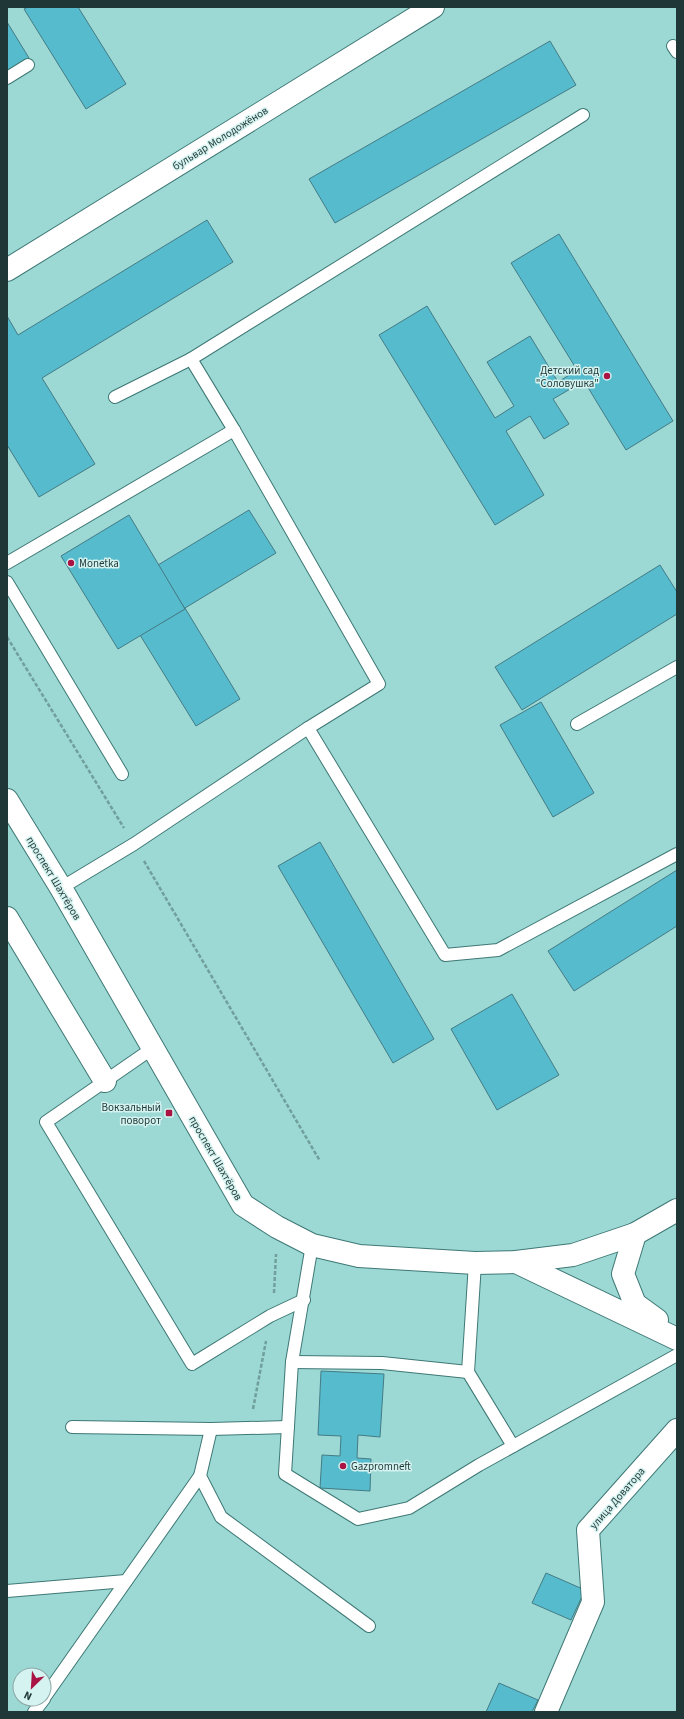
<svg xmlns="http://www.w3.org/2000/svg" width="684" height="1719" font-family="'Source Sans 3',sans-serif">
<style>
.building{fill:#56bbcc;stroke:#437c86}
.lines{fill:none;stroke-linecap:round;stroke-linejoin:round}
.lane-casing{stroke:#3e7875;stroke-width:14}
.street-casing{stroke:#3e7875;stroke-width:24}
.secondary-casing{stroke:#3e7875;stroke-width:24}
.path{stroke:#709f9c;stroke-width:2.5;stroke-dasharray:4 2;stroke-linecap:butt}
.lane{stroke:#fff;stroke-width:12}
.street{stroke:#fff;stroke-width:22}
.secondary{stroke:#fff;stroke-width:22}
.poi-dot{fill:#aa1445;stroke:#d5f3f0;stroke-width:1.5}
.labels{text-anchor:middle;stroke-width:3;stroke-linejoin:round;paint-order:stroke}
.street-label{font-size:11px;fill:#1f3736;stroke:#d5f3f0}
.poi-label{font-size:11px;fill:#1f3736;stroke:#d5f3f0;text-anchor:end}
</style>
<rect width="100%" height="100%" fill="#9cd8d4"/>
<g class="building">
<path d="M 28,7 L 78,7 L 126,84 L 86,109 L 24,9 Z"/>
<path d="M 7,22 L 29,58 L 7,72 Z"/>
<path d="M 550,41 L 576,85 L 335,223 L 309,179 Z"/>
<path d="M 207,220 L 233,262 L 42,378 L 95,464 L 39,497 L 7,445 L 7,316 L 18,335 Z"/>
<path d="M 559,234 L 673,421 L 626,450 L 584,381 L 553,399 L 569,424 L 544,439 L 530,416 L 506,431 L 544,495 L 495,525 L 379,335 L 427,306 L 495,418 L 514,406 L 487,362 L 530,336 L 558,382 L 577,370 L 511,263 Z"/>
<path d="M 249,510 L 276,553 L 185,608 L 240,699 L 196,726 L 140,635 L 185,609 L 158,565 Z"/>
<path d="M 129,515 L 185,609 L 118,649 L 61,556 Z"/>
<path d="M 660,565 L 677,592 L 677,614 L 522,710 L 495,667 Z"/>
<path d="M 541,702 L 594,793 L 553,817 L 500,725 Z"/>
<path d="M 320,842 L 434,1039 L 393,1063 L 278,866 Z"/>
<path d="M 677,870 L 677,926 L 574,991 L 548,951 Z"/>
<path d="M 512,994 L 559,1075 L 497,1110 L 451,1029 Z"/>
<path d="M 321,1371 L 384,1374 L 380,1437 L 358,1435 L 357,1458 L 371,1459 L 370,1491 L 320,1488 L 322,1455 L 340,1456 L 341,1436 L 318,1435 Z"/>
<path d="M 546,1573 L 585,1590 L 571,1620 L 532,1603 Z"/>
<path d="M 499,1683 L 538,1700 L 532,1712 L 486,1712 Z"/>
</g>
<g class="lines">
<defs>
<g id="lane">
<path d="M 673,46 L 677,52"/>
<path d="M 7,78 L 28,65"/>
<path d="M 191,359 L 583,115"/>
<path d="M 115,397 L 191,359 L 234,430 L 379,684 L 308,728 L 445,955 L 498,950 L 677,854"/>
<path d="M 7,563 L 234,430"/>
<path d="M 7,582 L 122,774"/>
<path d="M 577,724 L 677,667"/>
<path d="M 61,888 L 134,844 L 308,728"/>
<path d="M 153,1048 L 46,1122 L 192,1364 L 270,1316 L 304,1300"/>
<path d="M 312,1245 L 292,1362 L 285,1474 L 358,1519 L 409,1508 L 479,1465 L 677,1355"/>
<path d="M 475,1263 L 468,1372 L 513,1446"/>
<path d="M 292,1362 L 382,1363 L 468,1372"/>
<path d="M 72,1427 L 211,1429 L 288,1427"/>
<path d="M 211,1429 L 200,1476 L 221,1517 L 369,1626"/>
<path d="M 7,1591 L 126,1581"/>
<path d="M 44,1698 L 200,1476"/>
<path d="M 34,1712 L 44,1699"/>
</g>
<g id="street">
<path d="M 7,270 L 433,7"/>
<path d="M 7,918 L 105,1081"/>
<path d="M 546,1712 L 593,1602 L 588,1530 L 677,1430"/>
</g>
<g id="secondary">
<path d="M 7,800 L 61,888 L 243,1205 L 277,1227 L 312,1245 L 359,1256 L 475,1263 L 516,1262 L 573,1255 L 635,1234 L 677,1210"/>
<path d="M 635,1234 L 623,1274 L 635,1304 L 657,1320"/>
<path d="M 516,1262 L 677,1339"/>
</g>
</defs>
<use href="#lane" class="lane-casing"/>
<use href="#street" class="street-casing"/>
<use href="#secondary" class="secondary-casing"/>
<g class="path">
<path d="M 7,637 L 124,828"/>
<path d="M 144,861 L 320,1161"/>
<path d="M 274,1293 L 276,1254"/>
<path d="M 253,1409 L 266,1341"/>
</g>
<use href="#lane" class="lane"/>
<use href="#street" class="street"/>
<use href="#secondary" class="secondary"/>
</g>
<g class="poi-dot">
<circle cx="607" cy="376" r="4"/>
<circle cx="71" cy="563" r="4"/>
<rect x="165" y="1109" width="8" height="8" rx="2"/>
<circle cx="343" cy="1466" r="4"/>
</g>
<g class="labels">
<g class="street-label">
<text transform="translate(220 138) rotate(-32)" y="4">бульвар Молодожёнов</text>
<text transform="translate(54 878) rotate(59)" y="4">проспект Шахтёров</text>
<text transform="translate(216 1158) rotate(60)" y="4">проспект Шахтёров</text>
<text transform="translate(617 1498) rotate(-49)" y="4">улица Доватора</text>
</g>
<g class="poi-label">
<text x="599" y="374">Детский сад<tspan x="599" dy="13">"Соловушка"</tspan></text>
<text x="79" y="567" text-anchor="start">Monetka</text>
<text x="161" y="1111">Вокзальный<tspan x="161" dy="13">поворот</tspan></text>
<text x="351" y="1470" text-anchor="start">Gazpromneft</text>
</g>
</g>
<rect width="684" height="1719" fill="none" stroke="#1f3736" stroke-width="16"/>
<g transform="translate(32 1687) rotate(205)"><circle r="19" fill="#d5f3f0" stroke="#8ca8a6"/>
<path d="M0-3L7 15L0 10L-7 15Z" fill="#aa1445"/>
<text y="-6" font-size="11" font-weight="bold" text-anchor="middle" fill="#1f3736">N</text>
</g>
</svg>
